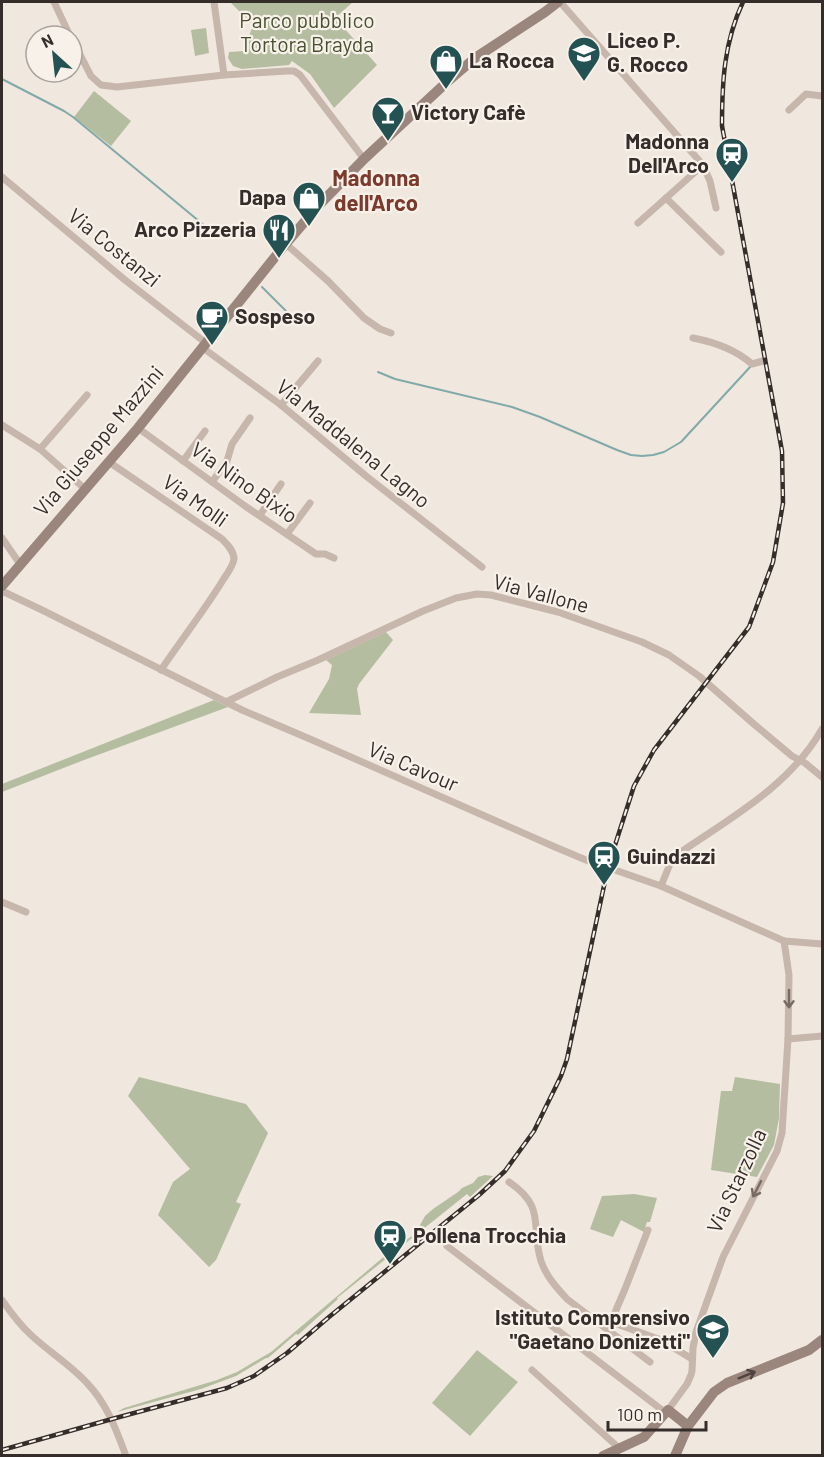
<svg xmlns="http://www.w3.org/2000/svg" width="824" height="1457" font-family="Barlow,sans-serif">
<style>
.green{fill:#b5bda0}
.lines{fill:none;stroke-linecap:round;stroke-linejoin:round}
.stream{stroke:#80aaa9;stroke-width:2}
.street{stroke:#c7b6ab;stroke-width:7}
.secondary{stroke:#9a867d;stroke-width:10}
.rail-casing{stroke:#352d2a;stroke-width:4.5}
.rail{stroke:#f8f1ea;stroke-width:2;stroke-dasharray:7;stroke-linecap:butt}
.oneway{stroke:#776b64}
.oneway2{stroke:#4e433f}
.labels{text-anchor:middle;stroke-width:4.5;stroke-linejoin:round;paint-order:stroke}
.park-label{font-size:21px;fill:#475130;stroke:#f8f1ea}
.poi-label{font-size:21px;font-weight:bold;fill:#352d2a;stroke:#f8f1ea;text-anchor:start}
.street-label{font-size:21px;fill:#352d2a;stroke:#f8f1ea}
.neighbourhood-label{font-size:22px;font-weight:bold;fill:#7b3a2c;stroke:#f8f1ea}
</style>
<rect width="100%" height="100%" fill="#f0e7de"/>
<g class="green">
<path d="M 230,2 L 353,2 L 335,18 L 377,65 L 334,108 L 310,74 L 292,61 L 289,65 L 242,69 L 233,66 L 228,58 L 229,52 L 244,51 L 253,25 Z"/>
<path d="M 206,28 L 209,53 L 195,56 L 191,30 Z"/>
<path d="M 94,91 L 131,121 L 111,146 L 74,117 Z"/>
<path d="M 386,632 L 393,640 L 359,684 L 357,689 L 361,715 L 309,713 L 329,679 L 332,665 L 326,660 Z"/>
<path d="M 214,700 L 228,707 L 84,760 L 2,792 L 2,784 Z"/>
<path d="M 139,1077 L 246,1104 L 268,1133 L 236,1202 L 241,1204 L 216,1260 L 209,1267 L 158,1215 L 173,1182 L 190,1169 L 128,1096 Z"/>
<path d="M 735,1077 L 780,1084 L 779,1118 L 774,1145 L 757,1177 L 711,1170 L 721,1091 L 732,1091 Z"/>
<path d="M 485,1175 L 493,1176 L 470,1197 L 467,1194 L 337,1298 L 338,1299 L 298,1335 L 296,1334 L 268,1358 L 266,1358 L 236,1376 L 201,1389 L 117,1412 L 124,1408 L 217,1380 L 237,1372 L 271,1352 L 393,1249 L 415,1234 L 425,1216 L 433,1209 L 458,1192 L 462,1188 L 473,1183 L 478,1177 Z"/>
<path d="M 634,1194 L 657,1198 L 650,1222 L 647,1222 L 644,1232 L 621,1220 L 613,1237 L 590,1229 L 602,1196 Z"/>
<path d="M 477,1350 L 518,1382 L 470,1436 L 432,1403 Z"/>
</g>
<g class="lines">
<g class="stream">
<path d="M 2,79 L 64,111 L 73,117 L 211,231"/>
<path d="M 262,287 L 286,311"/>
<path d="M 378,372 L 395,379 L 512,407 L 540,417 L 617,450 L 631,455 L 642,456 L 653,455 L 664,452 L 681,442 L 751,366"/>
</g>
<g class="street">
<path d="M 54,2 L 70,36"/>
<path d="M 214,2 L 224,75"/>
<path d="M 560,2 L 703,165 L 710,181 L 716,208"/>
<path d="M 72,39 L 91,76 L 101,85 L 117,87 L 224,75 L 287,71 L 294,71 L 300,75 L 364,159"/>
<path d="M 789,110 L 806,94 L 822,96"/>
<path d="M 2,177 L 125,280 L 206,343"/>
<path d="M 666,198 L 721,252"/>
<path d="M 638,223 L 703,165"/>
<path d="M 286,244 L 328,281 L 364,318 L 380,329 L 391,333"/>
<path d="M 693,338 C 714,342 736,350 752,364 L 763,361"/>
<path d="M 203,348 L 281,405 L 366,476 L 482,567"/>
<path d="M 281,405 L 318,361"/>
<path d="M 2,425 L 40,449 L 85,489"/>
<path d="M 138,428 L 245,506 L 316,554 L 325,554 L 334,558"/>
<path d="M 40,449 L 87,395"/>
<path d="M 183,461 L 205,431"/>
<path d="M 109,462 L 222,539 C 227,544 234,551 234,559 C 233,566 227,574 223,580 C 204,611 181,640 161,670"/>
<path d="M 212,482 L 227,461 L 232,444 L 250,418"/>
<path d="M 260,515 L 281,484"/>
<path d="M 287,534 L 310,503"/>
<path d="M 2,538 L 20,564"/>
<path d="M 2,591 L 42,610 L 242,710 L 310,739 L 555,847 L 586,860 L 661,886 L 784,941 L 822,944"/>
<path d="M 226,702 L 277,677 L 318,660 L 423,611 L 456,598 L 477,594 L 491,595 L 558,612 L 642,642 L 669,655 L 699,676 L 755,725 L 792,756 L 805,763 L 822,777"/>
<path d="M 661,886 L 670,864 L 678,854 C 730,818 790,786 822,729"/>
<path d="M 2,902 L 26,912"/>
<path d="M 788,1039 L 822,1036"/>
<path d="M 509,1182 C 547,1208 530,1225 541,1261 C 546,1276 556,1287 567,1299 L 650,1362"/>
<path d="M 648,1230 L 625,1289 L 613,1317 L 617,1324 L 661,1340 L 692,1359"/>
<path d="M 447,1246 L 666,1413"/>
<path d="M 2,1300 C 11,1313 20,1325 31,1335 C 49,1352 71,1365 87,1383 C 107,1404 116,1429 126,1456"/>
<path d="M 532,1370 L 619,1448"/>
<path d="M 668,1410 L 687,1384 L 691,1375 L 692,1371 L 693,1348 L 696,1332 L 723,1257 L 777,1151 L 782,1133 L 788,1039 L 789,975 L 784,941"/>
</g>
<g class="secondary">
<path d="M 2,586 L 138,428 L 283,247 L 319,205 L 364,159 L 447,82 L 475,58 L 545,12 L 558,2"/>
<path d="M 603,1456 L 644,1437 L 668,1410 L 688,1426"/>
<path d="M 675,1456 L 688,1426 L 714,1392 L 727,1383 L 809,1350 L 822,1340"/>
</g>
<defs>
<path id="rail" d="M 2,1450 L 112,1419 L 227,1388 L 254,1376 L 287,1353 L 329,1317 L 479,1195 L 505,1171 L 534,1131 L 561,1076 L 567,1059 L 608,867 L 634,786 L 654,750 L 749,627 L 773,562 L 783,503 L 782,451 L 722,126 C 722,82 724,42 743,2"/>
</defs>
<use href="#rail" class="rail-casing"/>
<use href="#rail" class="rail"/>
</g>
<defs><path id="oneway-shaft" d="M-6 0H5M1.5-3L5.5 0L1.5 3" fill="none" stroke-width="1.6" stroke-linecap="round" stroke-linejoin="round" transform="scale(1.5)"/></defs>
<g class="oneway">
<use href="#oneway-shaft" transform="translate(789 999) rotate(90)"/>
<use href="#oneway-shaft" transform="translate(757 1189) rotate(117)"/>
</g>
<use class="oneway2" href="#oneway-shaft" transform="translate(747 1375) rotate(-22)"/>
<defs>
<symbol id="school-pin" viewBox="-11 -11 22 30"><path d="M0 17L-7.5 6A9.5 9.5 0 1 1 7.5 6Z" fill="#245252" stroke="#f8f1ea"/><path d="M0-5L7-2L0 1L-7-2ZM-4 1L0 2.5L4 1V4Q0 6-4 4Z" fill="#fff"/></symbol>
<symbol id="shop-pin" viewBox="-11 -11 22 30"><path d="M0 17L-7.5 6A9.5 9.5 0 1 1 7.5 6Z" fill="#245252" stroke="#f8f1ea"/><path d="M-5-2.5h2.3a2.7 3.5 0 0 1 5.4 0H5L5.5 6h-11ZM-1.5-2.5h3a1.5 2.3 0 0 0-3 0Z" fill="#fff"/></symbol>
<symbol id="bar-pin" viewBox="-11 -11 22 30"><path d="M0 17L-7.5 6A9.5 9.5 0 1 1 7.5 6Z" fill="#245252" stroke="#f8f1ea"/><path d="M-6-5H6L.8 .8V4.5H3.5V6h-7V4.5H-.8V.8Z" fill="#fff"/></symbol>
<symbol id="station-pin" viewBox="-11 -11 22 30"><path d="M0 17L-7.5 6A9.5 9.5 0 1 1 7.5 6Z" fill="#245252" stroke="#f8f1ea"/><path d="M-3-6H3Q5-6 5-4V2Q5 4 3 4L4.5 6H3L1.5 4h-3L-3 6H-4.5L-3 4Q-5 4-5 2V-4Q-5-6-3-6ZM-3.5-4v3h7v-3ZM-3.5 1v1.5H-2V1ZM2 1v1.5H3.5V1Z" fill="#fff"/></symbol>
<symbol id="restaurant-pin" viewBox="-11 -11 22 30"><path d="M0 17L-7.5 6A9.5 9.5 0 1 1 7.5 6Z" fill="#245252" stroke="#f8f1ea"/><path d="M-5-6h1v4h1v-4h1v4h1v-4h1v5L-1.5 .5V6h-2V.5L-5-1ZM5-6V6H3V1.5H1.5Q1.5-4 5-6Z" fill="#fff"/></symbol>
<symbol id="cafe-pin" viewBox="-11 -11 22 30"><path d="M0 17L-7.5 6A9.5 9.5 0 1 1 7.5 6Z" fill="#245252" stroke="#f8f1ea"/><path d="M-5.5-4.5H6V0H3Q3 3.5 0 3.5H-2.5Q-5.5 3.5-5.5 0ZM3-3.2v2h1.7v-2ZM-6 4.5H4V6H-6Z" fill="#fff"/></symbol>
</defs>
<g fill-rule="evenodd">
<use href="#school-pin" x="565" y="34" width="38" height="52"/>
<use href="#shop-pin" x="427" y="42" width="38" height="52"/>
<use href="#bar-pin" x="369" y="94" width="38" height="52"/>
<use href="#station-pin" x="713" y="135" width="38" height="52"/>
<use href="#shop-pin" x="290" y="179" width="38" height="52"/>
<use href="#restaurant-pin" x="260" y="211" width="38" height="52"/>
<use href="#cafe-pin" x="193" y="298" width="38" height="52"/>
<use href="#station-pin" x="585" y="838" width="38" height="52"/>
<use href="#station-pin" x="371" y="1217" width="38" height="52"/>
<use href="#school-pin" x="694" y="1311" width="38" height="52"/>
</g>
<g class="labels">
<g class="park-label">
<text x="307" y="28">Parco pubblico<tspan x="307" dy="24">Tortora Brayda</tspan></text>
</g>
<g class="poi-label">
<text x="607" y="48">Liceo P.<tspan x="607" dy="24">G. Rocco</tspan></text>
<text x="469" y="68">La Rocca</text>
<text x="411" y="120">Victory Cafè</text>
<text x="709" y="149" text-anchor="end">Madonna<tspan x="709" dy="24">Dell'Arco</tspan></text>
<text x="286" y="205" text-anchor="end">Dapa</text>
<text x="256" y="237" text-anchor="end">Arco Pizzeria</text>
<text x="235" y="324">Sospeso</text>
<text x="627" y="864">Guindazzi</text>
<text x="413" y="1243">Pollena Trocchia</text>
<text x="690" y="1325" text-anchor="end">Istituto Comprensivo<tspan x="690" dy="24">"Gaetano Donizetti"</tspan></text>
</g>
<g class="street-label">
<text transform="translate(114 248) rotate(39)" y="7">Via Costanzi</text>
<text transform="translate(99 441) rotate(-50)" y="7">Via Giuseppe Mazzini</text>
<text transform="translate(353 444) rotate(39)" y="7">Via Maddalena Lagno</text>
<text transform="translate(244 483) rotate(35)" y="7">Via Nino Bixio</text>
<text transform="translate(195 501) rotate(35)" y="7">Via Molli</text>
<text transform="translate(541 594) rotate(15)" y="7">Via Vallone</text>
<text transform="translate(413 767) rotate(23)" y="7">Via Cavour</text>
<text transform="translate(737 1181) rotate(-65)" y="7">Via Starzolla</text>
</g>
<g class="neighbourhood-label">
<text x="376" y="186">Madonna<tspan x="376" dy="25">dell'Arco</tspan></text>
</g>
</g>
<rect width="824" height="1457" fill="none" stroke="#352d2a" stroke-width="6"/>
<g transform="translate(54 54) rotate(333)"><circle r="28" fill="#f8f1ea" stroke="#aaa39d" stroke-width="1.5"/>
<path d="M0-4.5L10 22L0 15L-10 22Z" fill="#245252"/>
<text y="-9" font-size="16" font-weight="bold" text-anchor="middle" fill="#352d2a">N</text>
</g>
<path d="M608 1421v9h98v-9" fill="none" stroke="#352d2a" stroke-width="3"/>
<text x="617" y="1421" font-size="18" fill="#352d2a" stroke="#f8f1ea" stroke-width="4.5" paint-order="stroke">100 m</text>
</svg>
